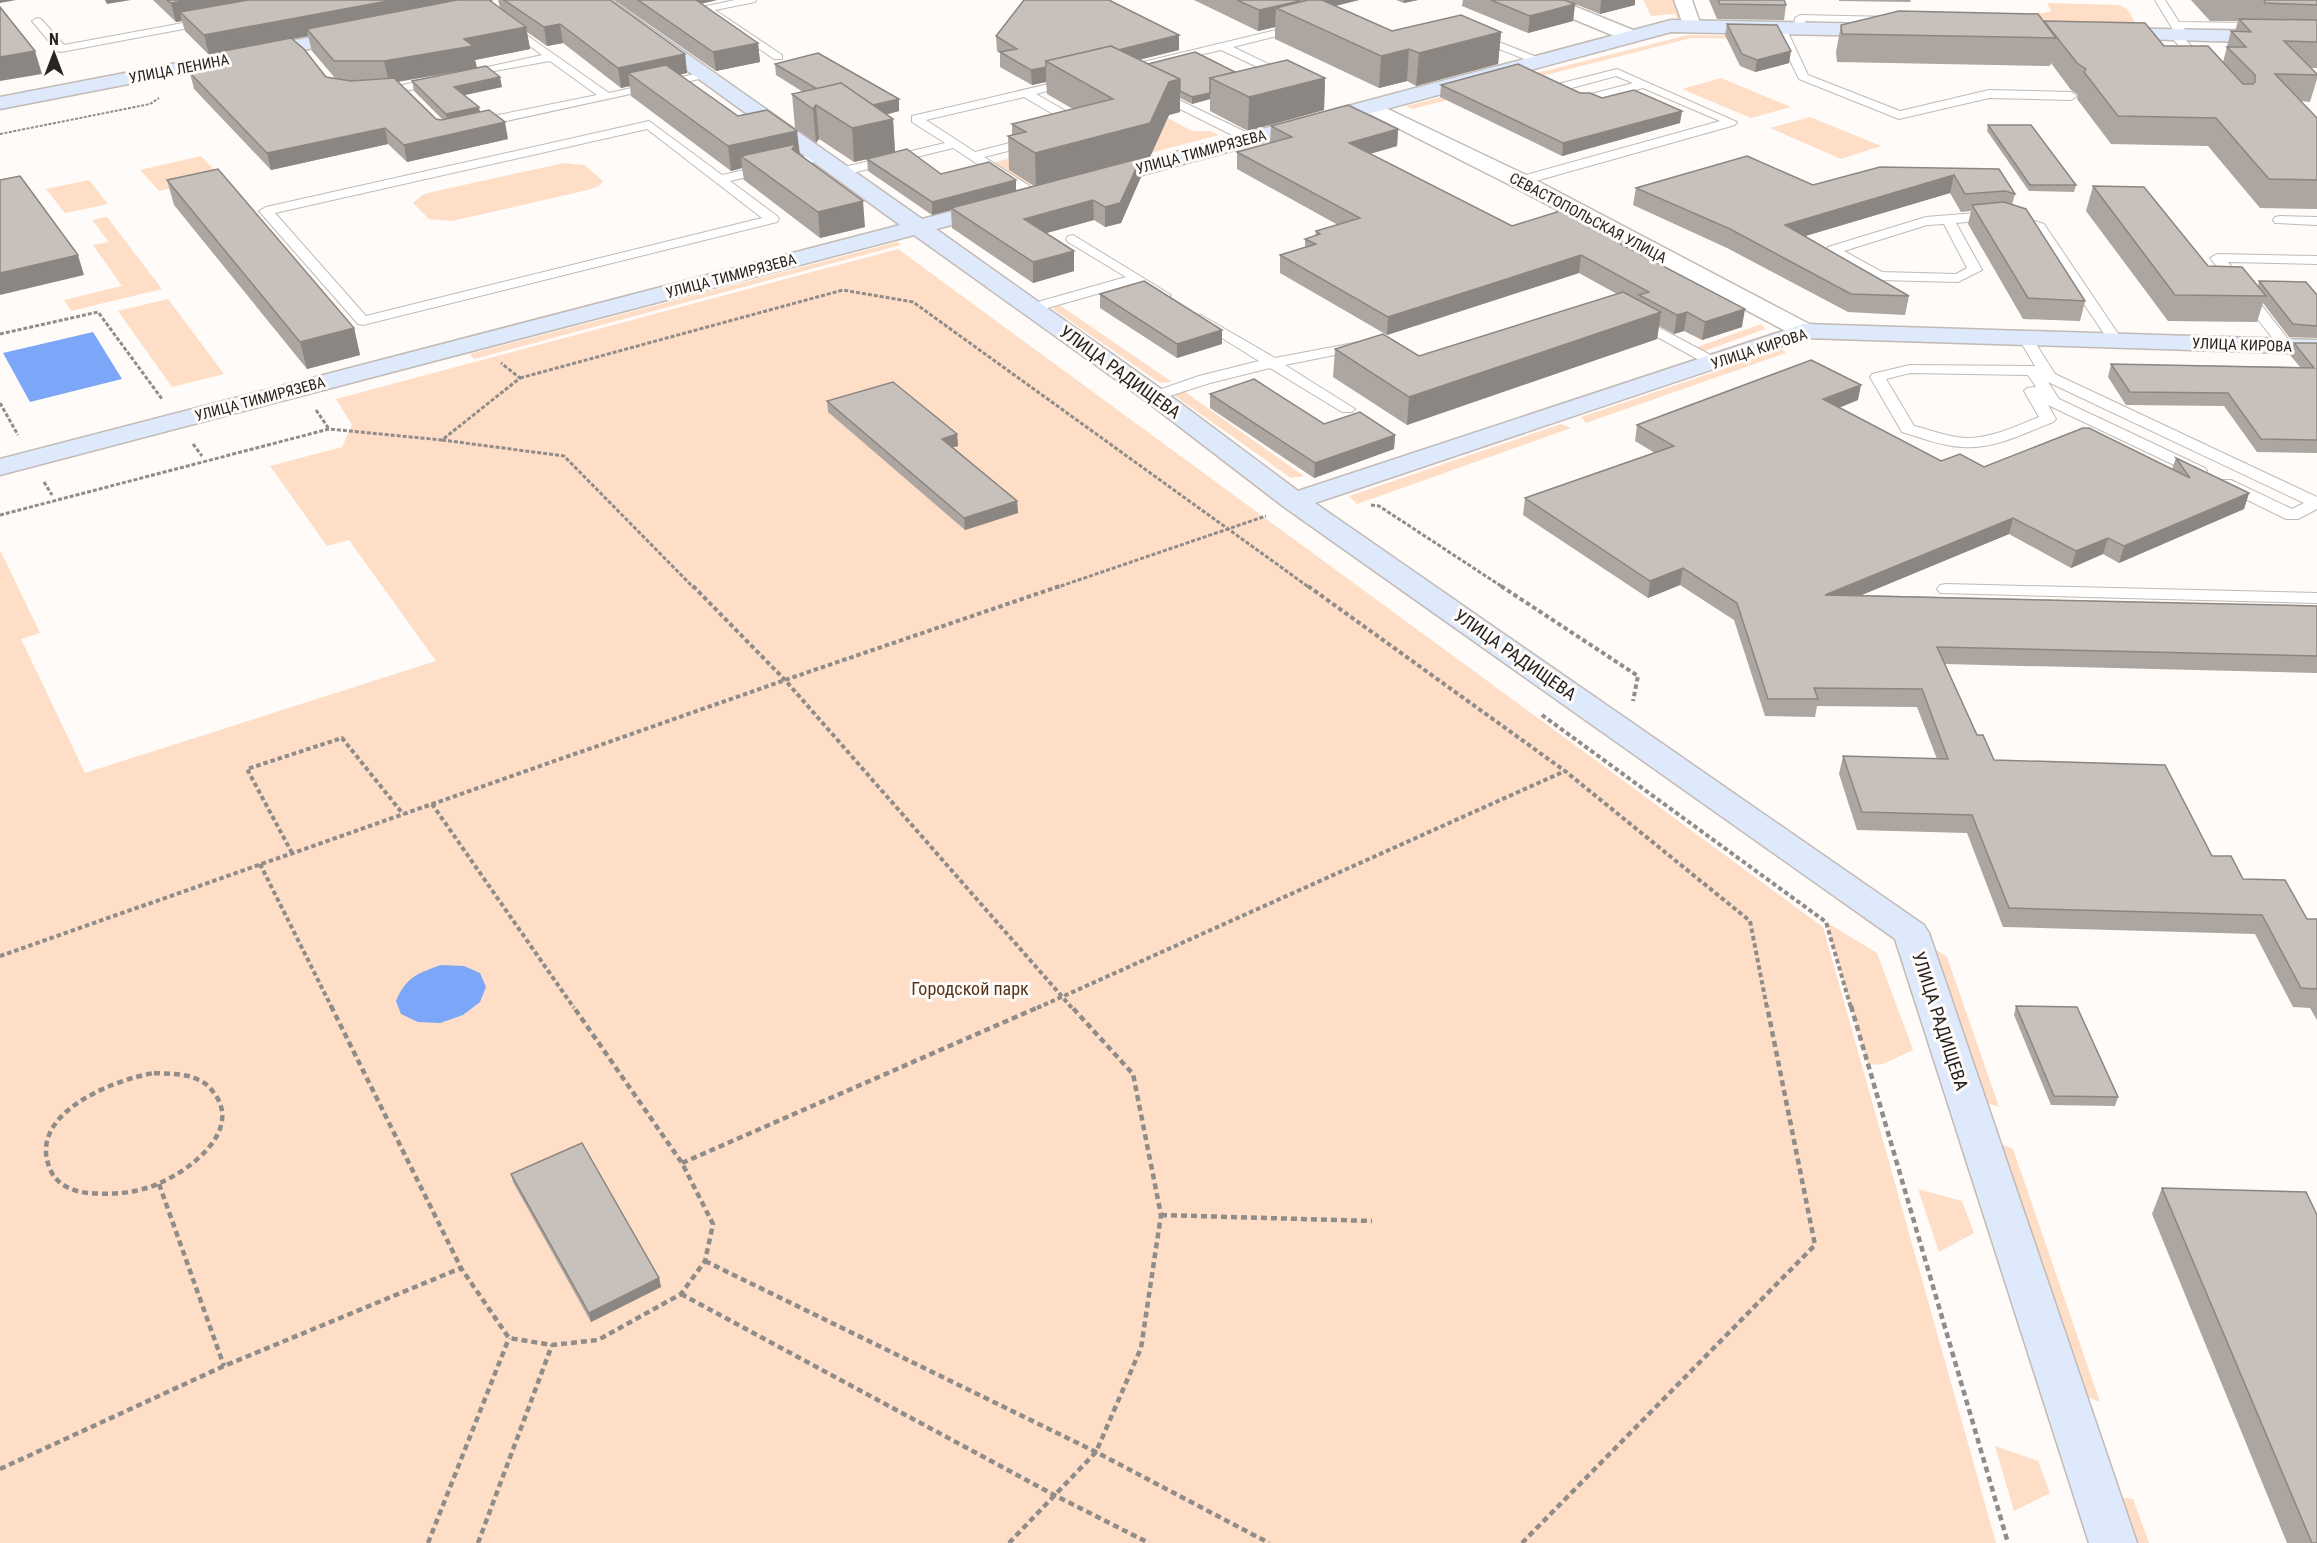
<svg xmlns="http://www.w3.org/2000/svg" width="2317" height="1543" font-family="'Roboto Condensed',sans-serif">
<style>
.green{fill:#fedec6}
.water{fill:#7ca6f7}
.lines{fill:none;stroke-linecap:round;stroke-linejoin:round}
.lane-casing{stroke:#c2bab4;stroke-width:2}
.street-casing{stroke:#c2bab4;stroke-width:3}
.secondary-casing{stroke:#c2bab4;stroke-width:3}
.path-far3{stroke:#8f8c89;stroke-width:2;stroke-dasharray:3 1.5;stroke-linecap:butt}
.path-far2{stroke:#8f8c89;stroke-width:3;stroke-dasharray:4 2;stroke-linecap:butt}
.path-far1{stroke:#8f8c89;stroke-width:4;stroke-dasharray:4.5 3;stroke-linecap:butt}
.path{stroke:#8f8c89;stroke-width:4.5;stroke-dasharray:6 4;stroke-linecap:butt}
.lane{fill:#fff;fill-rule:evenodd}
.street{fill:#fff;fill-rule:evenodd}
.secondary{fill:#dfe9fc;fill-rule:evenodd}
.wall{fill:#aca5a0;fill-rule:evenodd}
.shaded-wall{fill:#8c8682}
.building{fill:#c8c0ba;stroke:#8c8682;stroke-width:1.5}
.labels{text-anchor:middle;stroke-width:6;stroke-linejoin:round;paint-order:stroke}
.far-street-label{font-size:15px;fill:#272421;stroke:#fefbf8}
.street-label{font-size:18px;fill:#272421;stroke:#fefbf8}
.park-label{font-size:18px;fill:#57351a;stroke:#fefbf8}
</style>
<rect width="100%" height="100%" fill="#fefbf8"/>
<g class="green">
<path d="M 1643,0 L 1678,0 L 1685,16 L 1677,19 L 1675,14 L 1651,16 Z"/>
<path d="M 2047,3 L 2119,5 L 2127,9 L 2138,27 L 2031,26 L 2022,14 L 2044,13 L 2051,11 Z"/>
<path d="M 1688,35 L 1763,36 L 1764,39 L 1691,38 L 1412,109 L 1406,106 Z"/>
<path d="M 1721,78 L 1791,107 L 1751,118 L 1682,89 Z"/>
<path d="M 1164,116 L 1192,131 L 1210,131 L 1219,135 L 1029,185 L 992,163 Z"/>
<path d="M 1810,117 L 1881,146 L 1841,159 L 1770,128 Z"/>
<path d="M 201,156 L 221,177 L 159,191 L 140,170 Z"/>
<path d="M 564,163 L 584,165 L 603,181 L 599,186 L 588,190 L 452,221 L 429,219 L 413,203 L 422,195 L 432,192 Z"/>
<path d="M 89,180 L 108,204 L 65,213 L 46,189 Z"/>
<path d="M 107,217 L 162,289 L 71,311 L 64,300 L 122,286 L 93,245 L 109,242 L 92,220 Z"/>
<path d="M 897,242 L 901,245 L 474,359 L 470,354 Z"/>
<path d="M 898,249 L 1823,927 L 1996,1543 L 0,1543 L 0,550 L 40,633 L 21,639 L 85,773 L 436,661 L 349,540 L 327,546 L 270,466 L 342,447 L 352,425 L 336,399 Z"/>
<path d="M 168,299 L 224,374 L 172,387 L 118,311 Z"/>
<path d="M 1058,304 L 1172,382 L 1160,383 L 1053,309 Z"/>
<path d="M 1761,324 L 1765,329 L 1702,352 L 1694,348 Z"/>
<path d="M 1782,349 L 1786,353 L 1586,423 L 1581,417 Z"/>
<path d="M 1178,387 L 1304,476 L 1291,478 L 1168,391 Z"/>
<path d="M 1561,424 L 1571,428 L 1357,504 L 1349,496 Z"/>
<path d="M 1826,922 L 1877,953 L 1913,1050 L 1883,1064 L 1868,1065 Z"/>
<path d="M 1911,933 L 1947,957 L 1999,1107 L 1965,1095 Z"/>
<path d="M 1978,1134 L 2013,1149 L 2100,1402 L 2061,1385 Z"/>
<path d="M 1918,1189 L 1962,1201 L 1974,1233 L 1939,1252 Z"/>
<path d="M 1995,1446 L 2038,1461 L 2050,1493 L 2014,1511 Z"/>
<path d="M 2097,1494 L 2133,1499 L 2149,1543 L 2113,1543 Z"/>
</g>
<g class="water">
<path d="M 93,332 L 122,379 L 30,402 L 3,353 Z"/>
<path d="M 441,965 L 464,966 L 480,973 L 486,987 L 480,1002 L 463,1015 L 440,1023 L 418,1022 L 401,1014 L 396,1001 C 406,977 418,973 441,965 Z"/>
</g>
<g class="lines">
<defs>
<g id="lane">
<path d="M 735,0 L 756,0 L 755,2 L 715,10 L 782,55 L 782,59 L 774,59 L 701,9 L 702,7 Z"/>
<path d="M 2155,0 L 2165,0 L 2179,22 L 2252,23 L 2257,26 L 2252,29 L 2184,28 L 2189,36 L 2185,39 L 2208,65 L 2202,68 L 2198,67 L 2170,36 L 2175,33 Z"/>
<path d="M 1800,15 L 1891,17 L 1896,20 L 1891,23 L 1805,21 L 1806,28 L 1800,31 L 1794,28 L 1795,18 Z"/>
<path d="M 37,18 L 41,19 L 64,45 L 210,18 L 215,21 L 210,24 L 61,52 L 57,51 L 32,21 Z"/>
<path d="M 508,22 L 609,93 L 704,72 L 710,75 L 704,78 L 474,128 L 470,127 L 468,124 L 474,120 L 597,95 L 550,61 L 461,77 L 461,73 L 542,55 L 504,27 L 503,25 Z"/>
<path d="M 1301,24 L 1305,25 L 1305,29 L 1233,47 L 1291,75 L 1291,79 L 1283,79 L 1221,50 L 1122,73 L 1116,70 L 1118,68 Z"/>
<path d="M 1780,25 L 1786,28 L 1808,75 L 1900,111 L 1989,90 L 2071,92 L 2077,96 L 2071,100 L 1989,98 L 1899,119 L 1799,79 L 1774,28 Z"/>
<path d="M 1476,33 L 1542,59 L 1544,61 L 1542,63 L 1534,63 L 1472,38 L 1470,36 Z"/>
<path d="M 1617,69 L 1737,122 L 1735,125 L 1525,184 L 1515,184 L 1514,181 L 1515,178 L 1720,121 L 1643,88 L 1583,104 L 1568,95 L 1574,91 L 1584,96 L 1633,83 L 1616,76 L 1557,92 L 1535,80 L 1541,77 L 1558,84 Z"/>
<path d="M 437,78 L 441,79 L 441,83 L 401,92 L 395,88 L 397,86 Z"/>
<path d="M 1070,79 L 1074,80 L 1074,84 L 1036,94 L 1085,122 L 1085,128 L 1077,128 L 1024,97 L 926,120 L 975,152 L 1032,137 L 1036,138 L 1038,141 L 1036,144 L 984,157 L 1042,194 L 1043,197 L 1042,200 L 1032,200 L 953,148 L 840,176 L 834,172 L 836,169 L 945,143 L 912,122 L 912,116 Z"/>
<path d="M 1156,89 L 1252,135 L 1254,138 L 1248,142 L 1244,141 L 1152,95 L 1150,93 Z"/>
<path d="M 649,121 L 722,175 L 819,153 L 825,157 L 819,161 L 730,181 L 777,216 L 779,219 L 777,222 L 363,325 L 358,324 L 259,211 L 266,207 ZM 647,129 L 762,218 L 366,316 L 275,213 Z"/>
<path d="M 2001,211 L 2044,224 L 2123,341 L 2121,344 L 2111,344 L 2034,230 L 2000,219 L 1956,223 L 1982,270 L 1958,282 L 1879,280 L 1826,250 L 1828,247 L 1926,217 ZM 1944,224 L 1967,268 L 1956,274 L 1882,272 L 1844,251 L 1927,225 Z"/>
<path d="M 2280,216 L 2317,217 L 2317,225 L 2275,223 L 2273,220 L 2275,217 Z"/>
<path d="M 1073,235 L 1171,295 L 1169,298 L 1159,298 L 1135,283 L 1037,311 L 1027,311 L 1025,308 L 1027,305 L 1126,277 L 1068,242 L 1066,239 L 1068,236 Z"/>
<path d="M 2217,254 L 2317,256 L 2317,264 L 2228,262 L 2291,343 L 2293,346 L 2291,349 L 2281,349 L 2210,258 Z"/>
<path d="M 1201,315 L 1275,358 L 1359,342 L 1364,343 L 1366,346 L 1364,349 L 1285,365 L 1355,409 L 1352,412 L 1342,412 L 1270,368 L 1210,383 L 1160,399 L 1150,399 L 1147,396 L 1150,393 L 1199,376 L 1259,361 L 1196,322 L 1194,319 L 1196,316 Z"/>
<path d="M 1637,316 L 1720,360 L 1722,363 L 1715,367 L 1710,366 L 1632,323 L 1630,320 L 1632,317 Z"/>
<path d="M 2026,335 L 2031,336 L 2055,374 L 2317,497 L 2317,509 L 2298,519 L 2286,519 L 2219,486 L 2217,483 L 2219,480 L 2231,480 L 2292,509 L 2304,503 L 2048,382 L 2059,399 L 2205,468 L 2207,471 L 2205,474 L 2193,474 L 2048,405 L 2056,419 L 2053,422 C 2025,433 1993,450 1962,447 C 1942,446 1922,438 1902,432 L 1870,377 L 1872,374 L 1910,365 L 2035,366 L 2019,339 ZM 1910,373 L 2028,375 L 2036,387 L 2027,388 L 2024,391 L 2039,417 C 2016,426 1990,439 1965,438 C 1948,437 1931,430 1914,426 L 1886,379 Z"/>
<path d="M 1946,584 L 2317,593 L 2317,603 L 1940,593 L 1937,589 L 1940,585 Z"/>
</g>
<g id="street">
<path d="M 1534,0 L 1559,0 L 1638,32 L 1640,36 L 1638,40 L 1624,40 L 1537,4 Z"/>
<path d="M 1674,0 L 1692,0 L 1701,26 L 1699,30 L 1685,30 Z"/>
<path d="M 1371,101 L 1528,176 L 1813,326 L 1816,331 L 1813,336 L 1804,338 L 1795,336 L 1512,186 L 1364,111 L 1361,107 L 1364,103 Z"/>
</g>
<g id="secondary">
<path d="M 590,0 L 611,0 L 922,219 L 995,200 L 1003,202 L 1006,207 L 1003,212 L 936,229 L 1164,391 L 1298,491 L 1804,324 L 2317,340 L 2317,354 L 1806,338 L 1315,503 L 1924,925 L 1929,933 L 2137,1543 L 2089,1543 L 1895,939 L 1284,507 L 1146,401 L 914,235 L 0,475 L 0,459 L 900,225 Z"/>
<path d="M 1671,20 L 1883,24 L 1890,26 L 1892,30 L 1890,34 L 1883,36 L 1671,32 L 1105,185 L 1097,186 L 1089,185 L 1086,180 L 1089,175 Z"/>
<path d="M 2112,28 L 2317,32 L 2317,44 L 2105,38 L 2103,34 L 2105,30 Z"/>
<path d="M 353,29 L 360,31 L 362,35 L 360,39 L 0,109 L 0,97 Z"/>
</g>
</defs>
<use href="#lane" class="lane-casing"/>
<use href="#street" class="street-casing"/>
<use href="#secondary" class="secondary-casing"/>
<path class="path-far3" d="M 0,134 L 150,104 L 159,98"/>
<g class="path-far2">
<path d="M 0,334 L 98,312 L 162,399"/>
<path d="M 520,378 L 843,290 L 913,302 L 1310,588"/>
<path d="M 0,403 L 18,435"/>
<path d="M 316,410 L 329,429"/>
<path d="M 442,440 L 564,456 L 694,588"/>
<path d="M 193,444 L 202,456"/>
<path d="M 44,482 L 52,495"/>
<path d="M 1371,505 L 1379,506 L 1504,588"/>
<path d="M 0,515 L 329,429 L 442,440 L 520,378 L 501,363"/>
<path d="M 1055,588 L 1266,516"/>
</g>
<g class="path-far1">
<path d="M 693,586 L 785,680 L 1072,1008"/>
<path d="M 1308,586 L 1565,771 L 1750,921 L 1767,1008"/>
<path d="M 1501,586 L 1638,676 L 1633,701"/>
<path d="M 1542,715 L 1826,922 L 1851,1008"/>
<path d="M 432,804 L 574,1008"/>
<path d="M 292,853 L 247,769 L 342,738 L 403,814"/>
<path d="M 260,864 L 332,1008"/>
<path d="M 0,956 L 785,680 L 1060,586"/>
<path d="M 1037,1008 L 1565,771"/>
</g>
<g class="path">
<path d="M 331,1006 L 461,1268 L 509,1338 L 552,1345 L 598,1340 L 681,1294 L 705,1261 L 713,1224 L 682,1163 L 573,1006"/>
<path d="M 1851,1006 L 2008,1543"/>
<path d="M 154,1073 C 169,1074 185,1073 199,1080 C 207,1083 213,1091 218,1099 C 237,1135 189,1170 160,1183 C 138,1193 113,1195 89,1193 C 74,1192 57,1185 51,1171 C 24,1115 112,1080 154,1073 Z"/>
<path d="M 682,1163 L 1041,1006"/>
<path d="M 159,1184 L 224,1366"/>
<path d="M 1161,1215 L 1372,1221"/>
<path d="M 705,1261 L 1096,1452 L 1269,1543"/>
<path d="M 681,1294 L 1056,1496 L 1149,1543"/>
<path d="M 0,1469 L 224,1366 L 461,1268"/>
<path d="M 428,1543 L 509,1338"/>
<path d="M 478,1543 L 552,1345"/>
<path d="M 1009,1543 L 1096,1452 L 1141,1348 L 1161,1215 L 1133,1074 L 1071,1006"/>
<path d="M 1522,1543 L 1815,1245 L 1767,1006"/>
</g>
<use href="#lane" class="lane"/>
<use href="#street" class="street"/>
<use href="#secondary" class="secondary"/>
</g>
<g class="wall">
<path d="M 153,0 L 494,0 L 490,1 L 500,8 L 498,0 L 610,0 L 685,54 L 687,73 L 680,75 L 738,116 L 800,154 L 865,227 L 820,238 L 744,180 L 742,168 L 731,171 L 631,96 L 630,86 L 621,88 L 563,43 L 547,46 L 527,32 L 530,49 L 475,60 L 477,68 L 398,82 L 436,119 L 441,120 L 443,120 L 414,91 L 412,81 L 502,87 L 464,95 L 508,139 L 407,162 L 388,144 L 271,170 L 194,89 L 190,73 L 223,67 L 219,53 L 209,55 L 185,31 L 182,21 L 176,22 ZM 308,36 L 312,51 L 335,78 L 326,77 L 292,39 Z"/>
<path d="M 614,0 L 717,0 L 701,4 L 758,43 L 760,62 L 716,71 Z"/>
<path d="M 1194,0 L 1359,0 L 1335,6 L 1392,31 L 1501,32 L 1498,64 L 1416,86 L 1407,81 L 1379,88 L 1275,39 L 1275,27 L 1258,31 Z"/>
<path d="M 1396,0 L 1418,0 L 1404,3 Z"/>
<path d="M 1463,0 L 1564,0 L 1575,4 L 1573,21 L 1528,33 L 1462,6 Z"/>
<path d="M 1565,0 L 1635,0 L 1635,5 L 1600,14 Z"/>
<path d="M 1709,0 L 1784,0 L 1786,5 L 1784,20 L 1717,19 Z"/>
<path d="M 1839,0 L 1911,0 L 1910,2 L 1839,1 Z"/>
<path d="M 2191,0 L 2317,0 L 2317,68 L 2311,68 L 2317,74 L 2317,79 L 2310,102 L 2301,101 L 2317,118 L 2317,209 L 2260,208 L 2208,146 L 2111,144 L 2077,99 L 2078,95 L 2071,90 L 2051,63 L 2050,66 L 1837,62 L 1836,52 L 1841,25 L 2044,22 L 2044,21 L 2164,46 L 2223,62 L 2231,31 L 2235,31 L 2238,21 L 2210,21 Z"/>
<path d="M 1727,24 L 1789,63 L 1755,72 L 1740,66 L 1725,35 Z"/>
<path d="M 1179,35 L 1179,50 L 1139,60 L 1148,64 L 1235,72 L 1325,78 L 1324,110 L 1248,131 L 1210,111 L 1210,99 L 1192,104 L 1180,98 L 1180,112 L 1169,115 L 1150,157 L 1141,159 L 1141,177 L 1121,223 L 1105,227 L 1094,220 L 1046,233 L 1074,271 L 1033,283 L 952,228 L 951,210 L 932,215 L 868,171 L 867,159 L 854,162 L 819,139 L 816,143 L 795,128 L 792,94 L 803,92 L 776,75 L 775,64 L 899,111 L 886,115 L 893,119 L 895,152 L 941,174 L 1016,191 L 1034,186 L 1009,170 L 1008,136 L 1012,135 L 1012,124 L 1073,109 L 1047,94 L 1046,82 L 1032,85 L 1000,67 L 1000,53 L 997,51 L 996,36 Z"/>
<path d="M 1441,85 L 1580,93 L 1602,98 L 1680,123 L 1562,156 L 1440,97 Z"/>
<path d="M 1988,125 L 2076,185 L 2074,192 L 2029,191 L 1987,131 Z"/>
<path d="M 1271,126 L 1398,129 L 1397,146 L 1370,154 L 1512,226 L 1623,245 L 1742,327 L 1702,340 L 1684,331 L 1674,334 L 1659,326 L 1657,339 L 1407,425 L 1333,377 L 1335,349 L 1419,356 L 1617,294 L 1579,273 L 1387,335 L 1280,273 L 1280,255 L 1305,248 L 1305,239 L 1315,236 L 1316,231 L 1338,225 L 1237,169 L 1237,152 L 1270,143 Z"/>
<path d="M 1999,169 L 2015,194 L 2012,205 L 2085,301 L 2080,321 L 2023,319 L 1968,224 L 1971,211 L 1961,212 L 1950,193 L 1805,236 L 1909,296 L 1905,315 L 1848,312 L 1727,248 L 1633,205 L 1636,188 L 1813,185 Z"/>
<path d="M 167,180 L 354,328 L 360,355 L 307,369 L 174,205 Z"/>
<path d="M 2093,186 L 2208,266 L 2258,286 L 2259,281 L 2317,295 L 2317,338 L 2289,337 L 2263,303 L 2257,322 L 2168,321 L 2086,211 Z"/>
<path d="M 1100,294 L 1222,344 L 1177,358 L 1100,308 Z"/>
<path d="M 2294,343 L 2317,343 L 2317,453 L 2257,452 L 2224,406 L 2126,405 L 2108,377 L 2111,364 L 2300,367 L 2290,355 Z"/>
<path d="M 1210,394 L 1324,424 L 1395,435 L 1394,449 L 1314,478 L 1210,408 Z"/>
<path d="M 1858,400 L 1839,408 L 1941,461 L 1984,467 L 2172,469 L 2176,458 L 2249,493 L 2244,509 L 2119,563 L 2103,554 L 2071,568 L 2009,534 L 1861,595 L 2317,606 L 2317,673 L 1945,664 L 1977,735 L 1994,760 L 2212,856 L 2243,879 L 2307,919 L 2317,919 L 2317,1020 L 2310,1008 L 2293,1007 L 2255,934 L 2003,927 L 1967,833 L 1857,830 L 1839,774 L 1843,756 L 1937,759 L 1917,707 L 1817,706 L 1815,717 L 1765,716 L 1734,620 L 1680,585 L 1648,598 L 1523,515 L 1525,498 L 1655,453 L 1635,441 L 1637,425 Z"/>
<path d="M 827,401 L 957,434 L 958,446 L 953,447 L 1017,501 L 1018,513 L 965,530 L 828,412 Z"/>
<path d="M 2016,1006 L 2118,1097 L 2115,1106 L 2051,1105 L 2014,1015 Z"/>
<path d="M 511,1174 L 659,1278 L 661,1287 L 591,1322 L 513,1182 Z"/>
<path d="M 2162,1188 L 2317,1543 L 2287,1543 L 2152,1214 Z"/>
</g>
<g class="shaded-wall">
<path d="M 0,0 L 16,0 L 0,3 Z"/>
<path d="M 105,0 L 131,0 L 107,4 Z"/>
<path d="M 189,0 L 295,0 L 180,12 L 182,21 L 176,22 L 171,3 Z"/>
<path d="M 393,0 L 494,0 L 312,35 L 307,29 L 308,36 L 209,55 L 204,35 Z"/>
<path d="M 681,0 L 717,0 L 682,8 Z"/>
<path d="M 1308,0 L 1359,0 L 1307,13 Z"/>
<path d="M 1404,0 L 1418,0 L 1404,3 Z"/>
<path d="M 1601,0 L 1635,0 L 1635,5 L 1600,14 Z"/>
<path d="M 1300,1 L 1299,18 L 1276,8 L 1275,27 L 1258,31 L 1259,10 Z"/>
<path d="M 1575,4 L 1573,21 L 1528,33 L 1530,16 Z"/>
<path d="M 560,24 L 563,43 L 547,46 L 544,27 Z"/>
<path d="M 526,27 L 530,49 L 475,60 L 477,68 L 389,83 L 384,61 L 464,39 Z"/>
<path d="M 1501,32 L 1498,64 L 1416,86 L 1419,53 Z"/>
<path d="M 1179,35 L 1179,50 L 1072,76 L 1052,65 Z"/>
<path d="M 758,43 L 760,62 L 716,71 L 713,52 Z"/>
<path d="M 1409,49 L 1407,81 L 1379,88 L 1381,56 Z"/>
<path d="M 35,51 L 42,74 L 0,81 L 0,57 Z"/>
<path d="M 1791,51 L 1789,63 L 1755,72 L 1757,60 Z"/>
<path d="M 685,54 L 687,73 L 642,83 L 628,73 L 630,86 L 621,88 L 618,68 Z"/>
<path d="M 1046,67 L 1046,82 L 1032,85 L 1031,70 Z"/>
<path d="M 500,77 L 502,87 L 456,97 L 454,87 Z"/>
<path d="M 1325,78 L 1324,110 L 1248,131 L 1249,97 Z"/>
<path d="M 1180,79 L 1180,112 L 1169,115 L 1150,157 L 1141,159 L 1141,177 L 1121,223 L 1105,227 L 1105,207 L 1120,203 L 1036,187 L 1035,153 L 1169,82 Z"/>
<path d="M 1210,93 L 1210,99 L 1192,104 L 1192,97 Z"/>
<path d="M 899,99 L 899,111 L 854,122 L 853,110 Z"/>
<path d="M 816,105 L 819,139 L 816,143 L 813,109 Z"/>
<path d="M 479,107 L 481,117 L 448,125 L 446,114 Z"/>
<path d="M 1682,111 L 1680,123 L 1562,156 L 1563,143 Z"/>
<path d="M 893,119 L 895,153 L 854,162 L 852,128 Z"/>
<path d="M 505,122 L 508,139 L 407,162 L 404,145 Z"/>
<path d="M 385,128 L 388,144 L 271,170 L 267,153 Z"/>
<path d="M 1398,129 L 1397,146 L 1348,160 L 1349,143 Z"/>
<path d="M 797,131 L 800,155 L 741,156 L 742,168 L 731,171 L 728,146 Z"/>
<path d="M 1954,175 L 1950,193 L 1782,243 L 1785,225 Z"/>
<path d="M 1016,180 L 1016,192 L 951,208 L 951,210 L 932,215 L 932,202 Z"/>
<path d="M 1093,200 L 1094,220 L 1025,239 L 1024,219 Z"/>
<path d="M 863,201 L 865,227 L 820,238 L 818,212 Z"/>
<path d="M 1074,251 L 1074,271 L 1033,283 L 1033,262 Z"/>
<path d="M 78,255 L 84,275 L 0,295 L 0,273 Z"/>
<path d="M 1581,255 L 1579,273 L 1387,335 L 1388,317 Z"/>
<path d="M 1745,309 L 1742,327 L 1702,340 L 1705,322 Z"/>
<path d="M 1661,312 L 1657,339 L 1407,425 L 1409,397 Z"/>
<path d="M 1687,312 L 1684,331 L 1674,334 L 1677,315 Z"/>
<path d="M 354,328 L 360,355 L 307,369 L 300,342 Z"/>
<path d="M 1222,330 L 1222,344 L 1177,358 L 1177,344 Z"/>
<path d="M 1861,385 L 1858,400 L 1820,415 L 1823,399 Z"/>
<path d="M 957,434 L 958,446 L 943,450 L 942,439 Z"/>
<path d="M 1395,435 L 1394,449 L 1314,478 L 1315,463 Z"/>
<path d="M 2249,493 L 2244,509 L 2119,563 L 2124,546 Z"/>
<path d="M 1017,501 L 1018,513 L 965,530 L 964,518 Z"/>
<path d="M 2013,518 L 2009,534 L 1821,612 L 1825,595 Z"/>
<path d="M 2108,538 L 2103,554 L 2071,568 L 2076,551 Z"/>
<path d="M 1683,568 L 1680,585 L 1648,598 L 1650,581 Z"/>
<path d="M 659,1278 L 661,1287 L 591,1322 L 589,1313 Z"/>
</g>
<g class="building">
<path d="M 167,0 L 189,0 L 171,3 Z"/>
<path d="M 248,0 L 393,0 L 204,35 L 180,12 Z"/>
<path d="M 457,0 L 489,0 L 526,27 L 464,39 L 473,46 L 384,61 L 334,61 L 307,29 Z"/>
<path d="M 504,0 L 610,0 L 685,54 L 618,68 L 560,24 L 544,27 Z"/>
<path d="M 638,0 L 696,0 L 758,43 L 713,52 Z"/>
<path d="M 1024,0 L 1109,0 L 1179,35 L 1118,50 L 1111,46 L 1046,61 L 1046,67 L 1031,70 L 1000,52 L 1017,49 L 996,36 Z"/>
<path d="M 1237,0 L 1299,0 L 1300,1 L 1259,10 Z"/>
<path d="M 1308,0 L 1322,0 L 1392,31 L 1461,15 L 1501,32 L 1419,53 L 1409,49 L 1381,56 L 1276,8 Z"/>
<path d="M 1491,0 L 1564,0 L 1575,4 L 1530,16 Z"/>
<path d="M 1718,0 L 1784,0 L 1786,5 L 1720,4 Z"/>
<path d="M 2264,0 L 2317,0 L 2317,5 L 2265,3 Z"/>
<path d="M 0,7 L 35,51 L 0,57 Z"/>
<path d="M 1899,11 L 2038,14 L 2056,38 L 1842,34 L 1841,25 Z"/>
<path d="M 2239,19 L 2317,20 L 2317,42 L 2284,41 L 2317,74 L 2317,75 L 2275,74 L 2317,118 L 2317,180 L 2269,179 L 2216,118 L 2118,116 L 2084,72 L 2086,69 L 2077,63 L 2044,21 L 2145,23 L 2164,46 L 2208,46 L 2243,84 L 2253,84 L 2255,82 L 2255,75 L 2227,47 L 2246,47 L 2231,31 L 2251,32 Z"/>
<path d="M 1727,24 L 1777,25 L 1791,51 L 1757,60 L 1742,54 Z"/>
<path d="M 291,38 L 304,49 L 326,77 L 351,81 L 394,78 L 436,119 L 441,120 L 489,110 L 505,122 L 404,145 L 385,128 L 267,153 L 190,73 L 232,65 L 219,52 Z"/>
<path d="M 1111,46 L 1180,79 L 1169,82 L 1150,123 L 1035,153 L 1008,136 L 1026,132 L 1012,124 L 1113,99 L 1046,61 Z"/>
<path d="M 1195,52 L 1235,72 L 1210,78 L 1210,93 L 1192,97 L 1180,91 L 1180,79 L 1148,64 Z"/>
<path d="M 818,53 L 899,99 L 873,105 L 841,83 L 817,89 L 775,64 Z"/>
<path d="M 1287,60 L 1325,78 L 1249,97 L 1210,78 Z"/>
<path d="M 1518,64 L 1580,93 L 1590,93 L 1602,98 L 1634,90 L 1682,111 L 1563,143 L 1441,85 Z"/>
<path d="M 666,65 L 738,116 L 767,110 L 797,131 L 728,146 L 628,73 Z"/>
<path d="M 486,66 L 500,77 L 454,87 L 479,107 L 446,114 L 412,81 Z"/>
<path d="M 841,83 L 893,119 L 852,128 L 816,105 L 813,109 L 792,94 Z"/>
<path d="M 1348,105 L 1398,129 L 1349,143 L 1512,226 L 1560,211 L 1624,242 L 1619,243 L 1745,309 L 1705,322 L 1687,312 L 1677,315 L 1639,295 L 1649,292 L 1581,255 L 1388,317 L 1280,255 L 1316,244 L 1305,239 L 1320,234 L 1316,231 L 1360,218 L 1237,152 L 1292,137 L 1271,126 Z"/>
<path d="M 1988,125 L 2031,125 L 2076,185 L 2030,185 Z"/>
<path d="M 796,144 L 792,149 L 863,201 L 818,212 L 741,156 Z"/>
<path d="M 907,149 L 941,174 L 989,162 L 1016,180 L 932,202 L 867,159 Z"/>
<path d="M 1747,156 L 1813,185 L 1880,167 L 1999,169 L 2015,194 L 2005,191 L 1965,194 L 1954,175 L 1785,225 L 1909,296 L 1851,294 L 1730,229 L 1636,188 Z"/>
<path d="M 1141,158 L 1120,203 L 1105,207 L 1093,200 L 1024,219 L 1074,251 L 1033,262 L 951,208 Z"/>
<path d="M 218,169 L 354,328 L 300,342 L 167,180 Z"/>
<path d="M 20,176 L 78,255 L 0,273 L 0,180 Z"/>
<path d="M 2093,186 L 2144,187 L 2208,266 L 2242,267 L 2266,296 L 2175,295 Z"/>
<path d="M 2004,202 L 2026,209 L 2085,301 L 2028,298 L 1972,205 Z"/>
<path d="M 1144,281 L 1222,330 L 1177,344 L 1100,294 Z"/>
<path d="M 2259,281 L 2306,282 L 2317,295 L 2317,326 L 2293,324 Z"/>
<path d="M 1623,292 L 1661,312 L 1409,397 L 1335,349 L 1383,334 L 1419,356 Z"/>
<path d="M 2294,343 L 2317,343 L 2317,440 L 2261,439 L 2228,393 L 2130,392 L 2111,364 L 2314,368 Z"/>
<path d="M 1811,360 L 1861,385 L 1823,399 L 1941,461 L 1960,454 L 1984,467 L 2083,428 L 2089,428 L 2190,478 L 2176,458 L 2249,493 L 2124,546 L 2108,538 L 2076,551 L 2013,518 L 1825,595 L 2317,606 L 2317,656 L 1937,647 L 1977,735 L 1983,735 L 1994,760 L 2165,765 L 2212,856 L 2231,856 L 2243,879 L 2285,880 L 2307,919 L 2317,919 L 2317,989 L 2301,988 L 2262,915 L 2009,908 L 1972,815 L 1862,812 L 1843,756 L 1948,759 L 1922,689 L 1814,688 L 1818,699 L 1768,699 L 1737,603 L 1683,568 L 1650,581 L 1525,498 L 1674,446 L 1637,425 Z"/>
<path d="M 1254,379 L 1324,424 L 1360,412 L 1395,435 L 1315,463 L 1210,394 Z"/>
<path d="M 893,382 L 957,434 L 942,439 L 1017,501 L 964,518 L 827,401 Z"/>
<path d="M 2016,1006 L 2077,1007 L 2118,1097 L 2054,1096 Z"/>
<path d="M 582,1143 L 659,1278 L 589,1313 L 511,1174 Z"/>
<path d="M 2162,1188 L 2306,1192 L 2317,1215 L 2317,1543 L 2312,1543 Z"/>
</g>
<g class="labels">
<g class="far-street-label">
<text transform="translate(179 69) rotate(-11)" y="5">УЛИЦА ЛЕНИНА</text>
<text transform="translate(1201 152) rotate(-15)" y="5">УЛИЦА ТИМИРЯЗЕВА</text>
<text transform="translate(1588 218) rotate(28)" y="5">СЕВАСТОПОЛЬСКАЯ УЛИЦА</text>
<text transform="translate(731 276) rotate(-15)" y="5">УЛИЦА ТИМИРЯЗЕВА</text>
<text transform="translate(2242 345) rotate(2)" y="5">УЛИЦА КИРОВА</text>
<text transform="translate(1759 349) rotate(-18)" y="5">УЛИЦА КИРОВА</text>
<text transform="translate(260 399) rotate(-15)" y="5">УЛИЦА ТИМИРЯЗЕВА</text>
</g>
<g class="street-label">
<text transform="translate(1120 372) rotate(36)" y="6">УЛИЦА РАДИЩЕВА</text>
<text transform="translate(1515 655) rotate(35)" y="6">УЛИЦА РАДИЩЕВА</text>
<text transform="translate(1940 1021) rotate(72)" y="6">УЛИЦА РАДИЩЕВА</text>
</g>
<g class="park-label">
<text x="970" y="995">Городской парк</text>
</g>
</g>
<g transform="translate(54 54)" stroke="#fefbf8" stroke-width="4.5" paint-order="stroke">
<path d="M0-4.5L10 22L0 15L-10 22Z" fill="#272421"/>
<text y="-9" font-size="16" font-weight="bold" text-anchor="middle" fill="#272421">N</text>
</g>
</svg>
